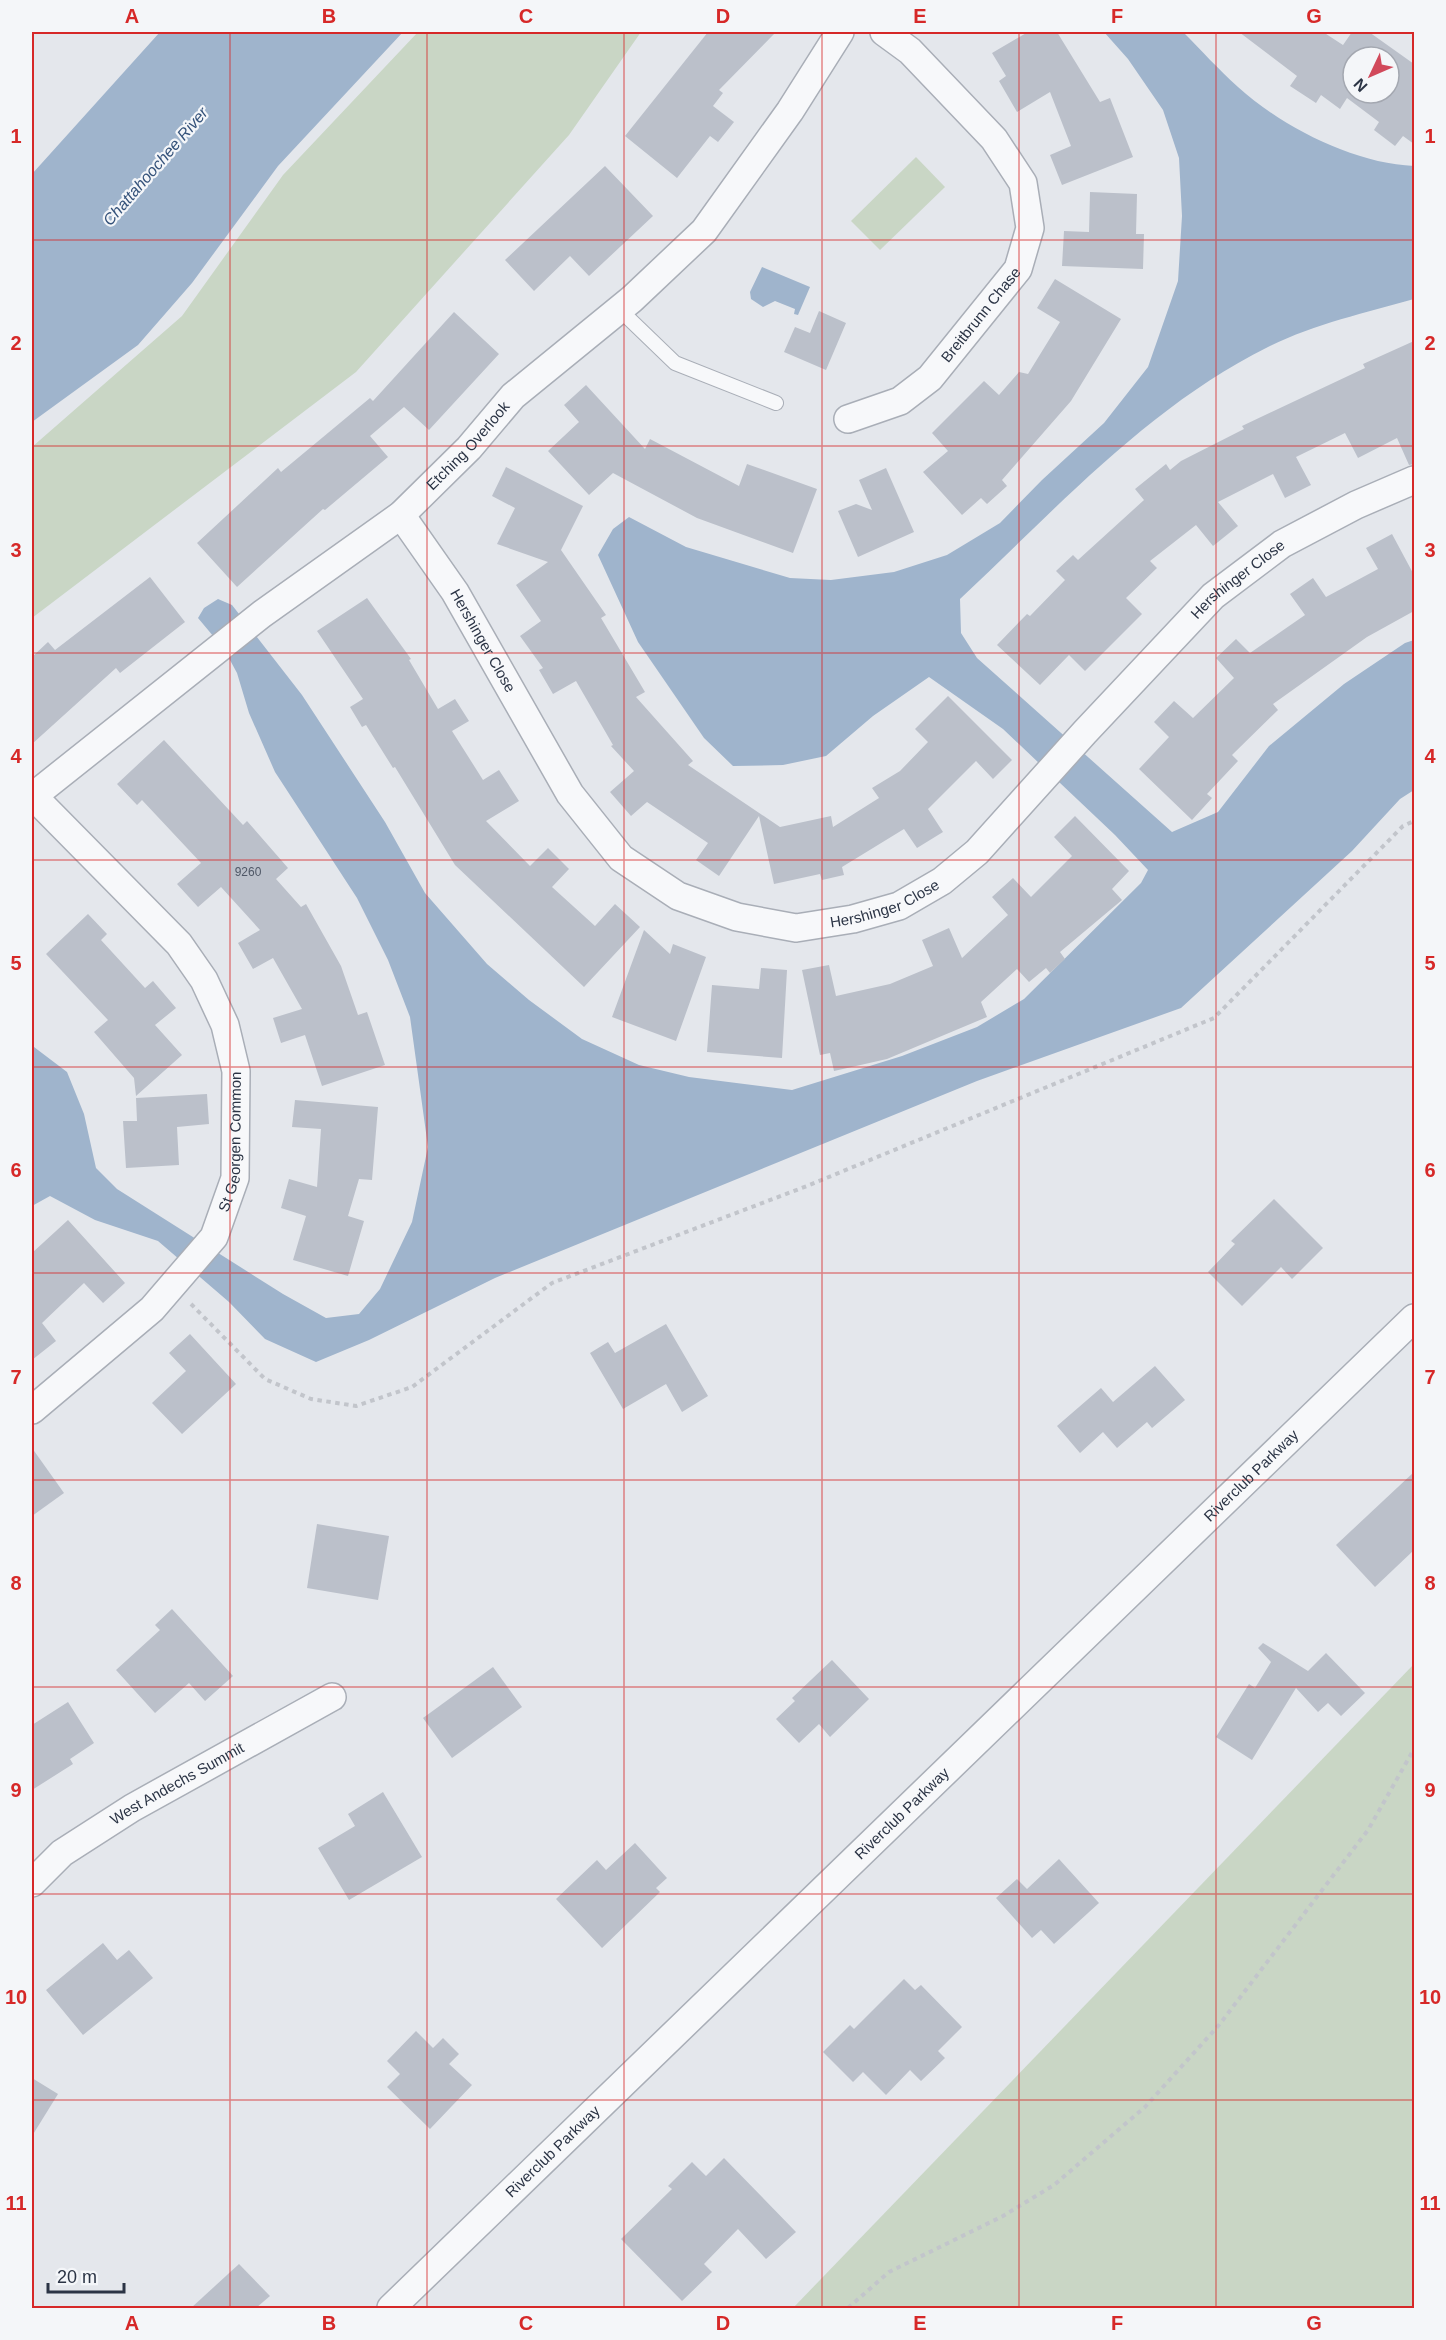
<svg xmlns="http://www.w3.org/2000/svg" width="1446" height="2340" font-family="Helvetica,sans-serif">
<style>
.green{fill:#c9d6c5}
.water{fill:#9fb4cc}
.building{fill:#bbc0ca;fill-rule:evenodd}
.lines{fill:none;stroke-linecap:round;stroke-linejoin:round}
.service-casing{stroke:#a9aeb7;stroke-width:16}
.minor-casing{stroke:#a9aeb7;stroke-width:30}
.path{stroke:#c2c5cb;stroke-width:4;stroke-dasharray:4.5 4.5;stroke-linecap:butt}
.service{stroke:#f7f8fa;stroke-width:14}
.minor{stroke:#f7f8fa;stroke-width:27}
.grid{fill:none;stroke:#d62828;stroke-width:1.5;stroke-opacity:0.55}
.labels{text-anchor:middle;stroke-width:4.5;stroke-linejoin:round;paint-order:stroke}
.number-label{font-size:12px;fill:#4f5766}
.street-label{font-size:15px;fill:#2b3445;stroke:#f4f6f9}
.water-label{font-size:16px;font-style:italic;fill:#34527a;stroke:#f4f6f9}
.neatline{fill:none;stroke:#d62828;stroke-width:2}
.grid-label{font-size:20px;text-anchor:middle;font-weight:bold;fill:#d62828}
</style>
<rect width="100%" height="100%" fill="#e4e7ec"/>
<g class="green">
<path d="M 418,32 L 641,32 L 569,135 L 356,372 L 32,618 L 32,447 L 182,316 L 283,175 Z"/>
<path d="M 916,157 L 945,187 L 880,250 L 851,221 Z"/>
<path d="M 1414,1664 L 1414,2308 L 793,2308 Z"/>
</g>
<g class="water">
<path d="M 160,32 L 403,32 L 278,166 L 192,283 L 138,345 L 32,422 L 32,174 Z"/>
<path d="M 1104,32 L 1183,32 C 1201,50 1219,70 1238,87 C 1282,127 1355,164 1414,166 L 1414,299 C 1365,313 1314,324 1268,347 C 1149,406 1056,509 960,599 L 961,633 L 977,658 L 1172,832 L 1218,812 L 1269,746 L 1344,684 L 1405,643 L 1414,640 L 1414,790 L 1400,799 L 1352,851 L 1181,1008 L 977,1081 L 495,1278 L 369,1340 L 316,1362 L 265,1339 L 229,1302 L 158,1241 L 95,1220 L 50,1196 L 32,1206 L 32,1048 L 34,1047 L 67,1072 L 84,1114 L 96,1168 L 117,1189 L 283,1294 L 326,1318 L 359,1314 L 380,1289 L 412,1222 L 428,1147 L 410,1017 L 388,960 L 357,898 L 275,772 L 249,713 L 237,673 L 224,649 L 198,618 L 204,608 L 218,599 L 232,605 L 302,695 L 385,822 L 425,893 L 487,964 L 529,1000 L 582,1039 L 639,1065 L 689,1077 L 792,1090 L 902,1056 L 977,1027 L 1024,999 L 1141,883 L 1148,870 L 1115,835 L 1003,729 L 929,677 L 873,716 L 826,756 L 783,765 L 733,766 L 704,738 L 638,642 L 598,555 L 613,529 L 629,517 L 686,547 L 790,578 L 831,580 L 894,572 L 947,555 L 1000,523 L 1042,480 L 1104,423 L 1148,367 L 1178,281 L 1182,216 L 1179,158 L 1163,110 L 1128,59 Z"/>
<path d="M 762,267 L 810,287 L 798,315 L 794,314 L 795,309 L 775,301 L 763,307 L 751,299 L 750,292 Z"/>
</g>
<g class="building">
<path d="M 708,32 L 776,32 L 719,90 L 723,93 L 713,106 L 734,122 L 718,142 L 710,136 L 677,178 L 625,136 Z"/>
<path d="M 1028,32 L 1057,32 L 1100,102 L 1110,98 L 1133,157 L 1062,185 L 1050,155 L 1071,146 L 1050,92 L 1017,112 L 999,81 L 1006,76 L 992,53 Z"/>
<path d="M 1239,32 L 1323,32 L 1343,45 L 1352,32 L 1369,32 L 1414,64 L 1414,144 L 1403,136 L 1395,146 L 1374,130 L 1379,122 L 1347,98 L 1340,109 L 1321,95 L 1316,103 L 1290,86 L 1297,76 ZM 1353,57 L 1389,57 L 1389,93 L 1353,93 Z"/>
<path d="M 605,166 L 653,216 L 589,276 L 570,256 L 534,291 L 505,260 Z"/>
<path d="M 1090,192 L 1137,194 L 1136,234 L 1144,234 L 1143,269 L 1062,266 L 1064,231 L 1089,232 Z"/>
<path d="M 1055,279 L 1121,319 L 1071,401 L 1002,480 L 1007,486 L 987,504 L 981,498 L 962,515 L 923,472 L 948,451 L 932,433 L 984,381 L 999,395 L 1019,372 L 1028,374 L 1060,322 L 1037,308 Z"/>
<path d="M 819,311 L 846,323 L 826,370 L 784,352 L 795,327 L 810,333 Z"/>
<path d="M 454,312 L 499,354 L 429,430 L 404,407 L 370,436 L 388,457 L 325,510 L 323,509 L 237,587 L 197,543 L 278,468 L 281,472 L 370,398 L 373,401 Z"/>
<path d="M 1414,341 L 1414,464 L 1409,465 L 1397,438 L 1358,458 L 1345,433 L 1296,457 L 1311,485 L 1285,498 L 1273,474 L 1218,502 L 1238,526 L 1213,546 L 1196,525 L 1150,561 L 1157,568 L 1126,598 L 1142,614 L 1085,671 L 1069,655 L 1040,685 L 997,645 L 1027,614 L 1030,616 L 1065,580 L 1056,571 L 1073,555 L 1078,560 L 1144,500 L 1135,489 L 1166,464 L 1170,470 L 1181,461 L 1244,429 L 1242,426 L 1365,368 L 1363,364 Z"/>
<path d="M 586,385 L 645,449 L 650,439 L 739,486 L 747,464 L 817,489 L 793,553 L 697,518 L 613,473 L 589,495 L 548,451 L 579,422 L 564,405 Z"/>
<path d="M 506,467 L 583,506 L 561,550 L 606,615 L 601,618 L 645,692 L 636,697 L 693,761 L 688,765 L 780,827 L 831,816 L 833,827 L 879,798 L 872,788 L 900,771 L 928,742 L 915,729 L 948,696 L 1012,760 L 993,779 L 976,761 L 928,809 L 943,832 L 917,848 L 904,829 L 842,867 L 844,875 L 822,880 L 820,874 L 774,884 L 759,816 L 719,876 L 696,860 L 708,843 L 647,802 L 631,816 L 610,792 L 634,771 L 611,746 L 613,745 L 576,681 L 553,694 L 539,670 L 543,668 L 520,636 L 541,621 L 516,585 L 548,562 L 497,544 L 515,508 L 492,496 Z"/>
<path d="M 886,468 L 914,532 L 858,557 L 838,511 L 856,504 L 872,510 L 859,480 Z"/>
<path d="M 1392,534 L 1414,575 L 1414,611 L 1367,637 L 1273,704 L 1278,710 L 1232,755 L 1238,761 L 1207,794 L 1212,798 L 1192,820 L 1139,769 L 1169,737 L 1154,722 L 1174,701 L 1193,718 L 1234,678 L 1216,658 L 1236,639 L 1250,653 L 1305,615 L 1290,594 L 1313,578 L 1326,597 L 1378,569 L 1366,548 Z"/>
<path d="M 150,577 L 185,622 L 120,673 L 116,668 L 32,744 L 32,657 L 48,642 L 55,650 Z"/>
<path d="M 367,598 L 411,659 L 409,660 L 438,709 L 455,699 L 469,721 L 452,731 L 483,780 L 499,770 L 519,801 L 486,821 L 530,866 L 548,848 L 569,869 L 552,887 L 595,926 L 615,904 L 640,927 L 584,987 L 455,865 L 395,767 L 393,768 L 366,725 L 362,727 L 350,707 L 363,699 L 317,631 Z"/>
<path d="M 164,740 L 243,825 L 247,821 L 288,868 L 276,879 L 301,907 L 306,904 L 341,966 L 358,1015 L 367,1012 L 385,1065 L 322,1086 L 305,1035 L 281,1043 L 273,1018 L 302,1009 L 273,958 L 253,969 L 238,943 L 260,930 L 221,887 L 198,907 L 177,884 L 201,863 L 142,800 L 137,805 L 117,784 Z"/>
<path d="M 1075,816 L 1129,871 L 1112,889 L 1122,900 L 1060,952 L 1065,959 L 1050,973 L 1046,968 L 1029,982 L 1017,969 L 981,1002 L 987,1017 L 887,1059 L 834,1071 L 830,1053 L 820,1055 L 802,970 L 829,965 L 836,996 L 890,984 L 933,966 L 922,940 L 949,928 L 962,958 L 1008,915 L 992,897 L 1013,878 L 1031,897 L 1072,856 L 1054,837 Z"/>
<path d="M 88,914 L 107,934 L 101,940 L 145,988 L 153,981 L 176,1008 L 155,1025 L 182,1055 L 136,1096 L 134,1078 L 94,1032 L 108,1020 L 46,954 Z"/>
<path d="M 644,930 L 670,954 L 673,944 L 706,957 L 676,1041 L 612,1017 Z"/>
<path d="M 761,968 L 787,970 L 782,1058 L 707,1052 L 712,985 L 759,989 Z"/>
<path d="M 207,1094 L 209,1124 L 177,1127 L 179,1165 L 126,1168 L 123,1121 L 137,1121 L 136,1098 Z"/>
<path d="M 295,1100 L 378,1107 L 372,1180 L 359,1179 L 348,1216 L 364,1221 L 348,1276 L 293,1260 L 306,1216 L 281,1208 L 289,1179 L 317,1187 L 321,1129 L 292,1127 Z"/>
<path d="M 1274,1199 L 1323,1248 L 1292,1279 L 1281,1267 L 1242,1306 L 1208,1272 L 1235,1244 L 1231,1241 Z"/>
<path d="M 68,1220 L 125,1283 L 103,1303 L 84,1283 L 42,1323 L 56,1341 L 32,1360 L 32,1253 Z"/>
<path d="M 666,1324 L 708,1396 L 682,1412 L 666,1384 L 623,1409 L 590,1353 L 608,1342 L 615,1353 Z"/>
<path d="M 190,1334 L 236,1384 L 182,1434 L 152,1403 L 186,1371 L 169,1353 Z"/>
<path d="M 1155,1366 L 1185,1400 L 1152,1428 L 1147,1422 L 1117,1448 L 1103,1432 L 1080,1453 L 1057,1426 L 1101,1388 L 1113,1402 Z"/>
<path d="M 32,1448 L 64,1493 L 32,1516 Z"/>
<path d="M 1414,1472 L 1414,1550 L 1375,1587 L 1336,1545 Z"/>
<path d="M 317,1524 L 389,1536 L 378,1600 L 307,1588 Z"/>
<path d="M 172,1609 L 233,1676 L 205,1701 L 189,1683 L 155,1713 L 116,1670 L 160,1630 L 155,1625 Z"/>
<path d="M 1263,1643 L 1308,1671 L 1326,1653 L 1365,1693 L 1341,1716 L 1328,1703 L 1318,1712 L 1296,1688 L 1252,1760 L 1216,1737 L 1249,1684 L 1255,1688 L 1271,1662 L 1258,1648 Z"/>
<path d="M 832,1660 L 869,1699 L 830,1737 L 819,1724 L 799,1743 L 776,1719 L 795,1701 L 792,1698 Z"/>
<path d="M 493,1667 L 522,1707 L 452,1758 L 423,1718 Z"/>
<path d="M 68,1702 L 94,1743 L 70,1759 L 73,1764 L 32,1790 L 32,1725 Z"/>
<path d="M 383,1792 L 422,1857 L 349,1900 L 318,1848 L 355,1826 L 348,1814 Z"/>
<path d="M 635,1843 L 667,1878 L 656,1888 L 660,1892 L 602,1948 L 556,1899 L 597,1860 L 606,1870 Z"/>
<path d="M 1059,1859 L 1099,1903 L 1054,1944 L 1041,1930 L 1032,1938 L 996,1898 L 1017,1879 L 1027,1889 Z"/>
<path d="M 103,1943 L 117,1960 L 129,1950 L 153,1978 L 83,2035 L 46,1990 Z"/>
<path d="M 904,1979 L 915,1990 L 921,1985 L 962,2027 L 938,2051 L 945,2058 L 921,2081 L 910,2070 L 886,2095 L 863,2072 L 853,2082 L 823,2052 L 850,2025 L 854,2029 Z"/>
<path d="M 416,2031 L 433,2048 L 443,2038 L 459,2054 L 449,2064 L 472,2085 L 430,2129 L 387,2087 L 400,2074 L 387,2061 Z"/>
<path d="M 32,2078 L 58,2094 L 32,2136 Z"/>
<path d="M 724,2158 L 796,2232 L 766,2259 L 738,2229 L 704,2264 L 712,2272 L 682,2301 L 621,2239 L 672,2189 L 668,2186 L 692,2162 L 706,2176 Z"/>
<path d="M 239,2264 L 270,2296 L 256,2308 L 191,2308 Z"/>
</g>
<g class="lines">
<defs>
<path id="service" d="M 619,309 L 675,363 L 776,403"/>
<g id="minor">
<path id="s1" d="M 848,419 L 900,401 L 930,378 L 1018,269 L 1030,228 L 1023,183 L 994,139 L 910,51 L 884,32"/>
<path id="s2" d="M 401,515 L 455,592 L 570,794 L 621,858 L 678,896 L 737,917 L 796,928 L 853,919 L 899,906 L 942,881 L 977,852 L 1085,732 L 1213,596 L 1282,544 L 1356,505 L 1414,480"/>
<path id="s3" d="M 32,797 L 262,614 L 401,515 L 469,448 L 513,396 L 632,299 L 704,231 L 790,111 L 840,32"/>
<path id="s4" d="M 32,1410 L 152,1309 L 214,1237 L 235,1178 L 236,1071 L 225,1025 L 204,980 L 179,944 L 33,796"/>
<path id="s5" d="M 32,1883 L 62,1853 L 132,1808 L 332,1697"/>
<path id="s6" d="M 391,2308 L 1414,1318"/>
</g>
</defs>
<use href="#service" class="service-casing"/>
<use href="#minor" class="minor-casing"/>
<g class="path">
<path d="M 191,1304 L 265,1379 L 311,1399 L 356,1406 L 412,1387 L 552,1283 L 807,1186 L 1214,1018 L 1403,826 L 1414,821"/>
<path d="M 848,2308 L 889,2272 L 1003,2216 L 1054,2185 L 1145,2107 L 1219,2025 L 1368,1830 L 1414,1749"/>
</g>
<use href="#service" class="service"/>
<use href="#minor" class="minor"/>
</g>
<path class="grid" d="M 230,32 L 230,2308M 427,32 L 427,2308M 624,32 L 624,2308M 822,32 L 822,2308M 1019,32 L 1019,2308M 1216,32 L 1216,2308M 32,240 L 1414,240M 32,446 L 1414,446M 32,653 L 1414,653M 32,860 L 1414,860M 32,1067 L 1414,1067M 32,1273 L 1414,1273M 32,1480 L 1414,1480M 32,1687 L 1414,1687M 32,1894 L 1414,1894M 32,2100 L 1414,2100"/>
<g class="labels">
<g class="number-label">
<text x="248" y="876">9260</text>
</g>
<g class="street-label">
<text dy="5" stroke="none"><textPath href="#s1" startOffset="174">Breitbrunn Chase</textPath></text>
<text dy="5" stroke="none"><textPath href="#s3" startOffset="561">Etching Overlook</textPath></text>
<text dy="5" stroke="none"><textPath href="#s2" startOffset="1178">Hershinger Close</textPath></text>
<text dy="5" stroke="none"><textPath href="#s2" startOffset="150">Hershinger Close</textPath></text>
<text dy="5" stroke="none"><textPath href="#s2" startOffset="692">Hershinger Close</textPath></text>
<text dy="5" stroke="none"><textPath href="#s4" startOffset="350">St Georgen Common</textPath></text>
<text dy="5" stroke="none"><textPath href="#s6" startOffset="1197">Riverclub Parkway</textPath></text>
<text dy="5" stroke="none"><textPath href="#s5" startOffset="177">West Andechs Summit</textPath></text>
<text dy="5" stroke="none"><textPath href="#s6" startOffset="711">Riverclub Parkway</textPath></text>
<text dy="5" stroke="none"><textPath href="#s6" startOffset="225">Riverclub Parkway</textPath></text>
</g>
<g class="water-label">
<text transform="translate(155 166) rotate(-49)" y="6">Chattahoochee River</text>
</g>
</g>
<rect width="1446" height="2340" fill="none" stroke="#f4f6f9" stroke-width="66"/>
<g transform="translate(1371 75) rotate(226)"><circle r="28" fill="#f4f6f9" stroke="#a4a8b1" stroke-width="1.5"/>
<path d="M0-4.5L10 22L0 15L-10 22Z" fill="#d1495b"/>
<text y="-9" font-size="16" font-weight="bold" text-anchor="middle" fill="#2b3445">N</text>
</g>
<path d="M48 2283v9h76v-9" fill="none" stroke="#2b3445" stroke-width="3"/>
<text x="57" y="2283" font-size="18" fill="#2b3445" stroke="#f4f6f9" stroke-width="4.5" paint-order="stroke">20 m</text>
<rect x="33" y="33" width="1380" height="2274" class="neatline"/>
<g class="grid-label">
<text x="132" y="23">A</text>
<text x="329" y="23">B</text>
<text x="526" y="23">C</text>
<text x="723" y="23">D</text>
<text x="920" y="23">E</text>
<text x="1117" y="23">F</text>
<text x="1314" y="23">G</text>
<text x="16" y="143">1</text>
<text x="1430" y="143">1</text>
<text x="16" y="350">2</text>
<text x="1430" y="350">2</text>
<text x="16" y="557">3</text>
<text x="1430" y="557">3</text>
<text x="16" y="763">4</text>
<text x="1430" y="763">4</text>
<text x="16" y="970">5</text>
<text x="1430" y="970">5</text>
<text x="16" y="1177">6</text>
<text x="1430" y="1177">6</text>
<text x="16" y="1384">7</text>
<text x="1430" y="1384">7</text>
<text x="16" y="1590">8</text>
<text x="1430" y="1590">8</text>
<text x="16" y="1797">9</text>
<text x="1430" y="1797">9</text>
<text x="16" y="2004">10</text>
<text x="1430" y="2004">10</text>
<text x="16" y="2210">11</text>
<text x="1430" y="2210">11</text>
<text x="132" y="2330">A</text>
<text x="329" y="2330">B</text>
<text x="526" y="2330">C</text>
<text x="723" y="2330">D</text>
<text x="920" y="2330">E</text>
<text x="1117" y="2330">F</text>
<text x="1314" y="2330">G</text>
</g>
</svg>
